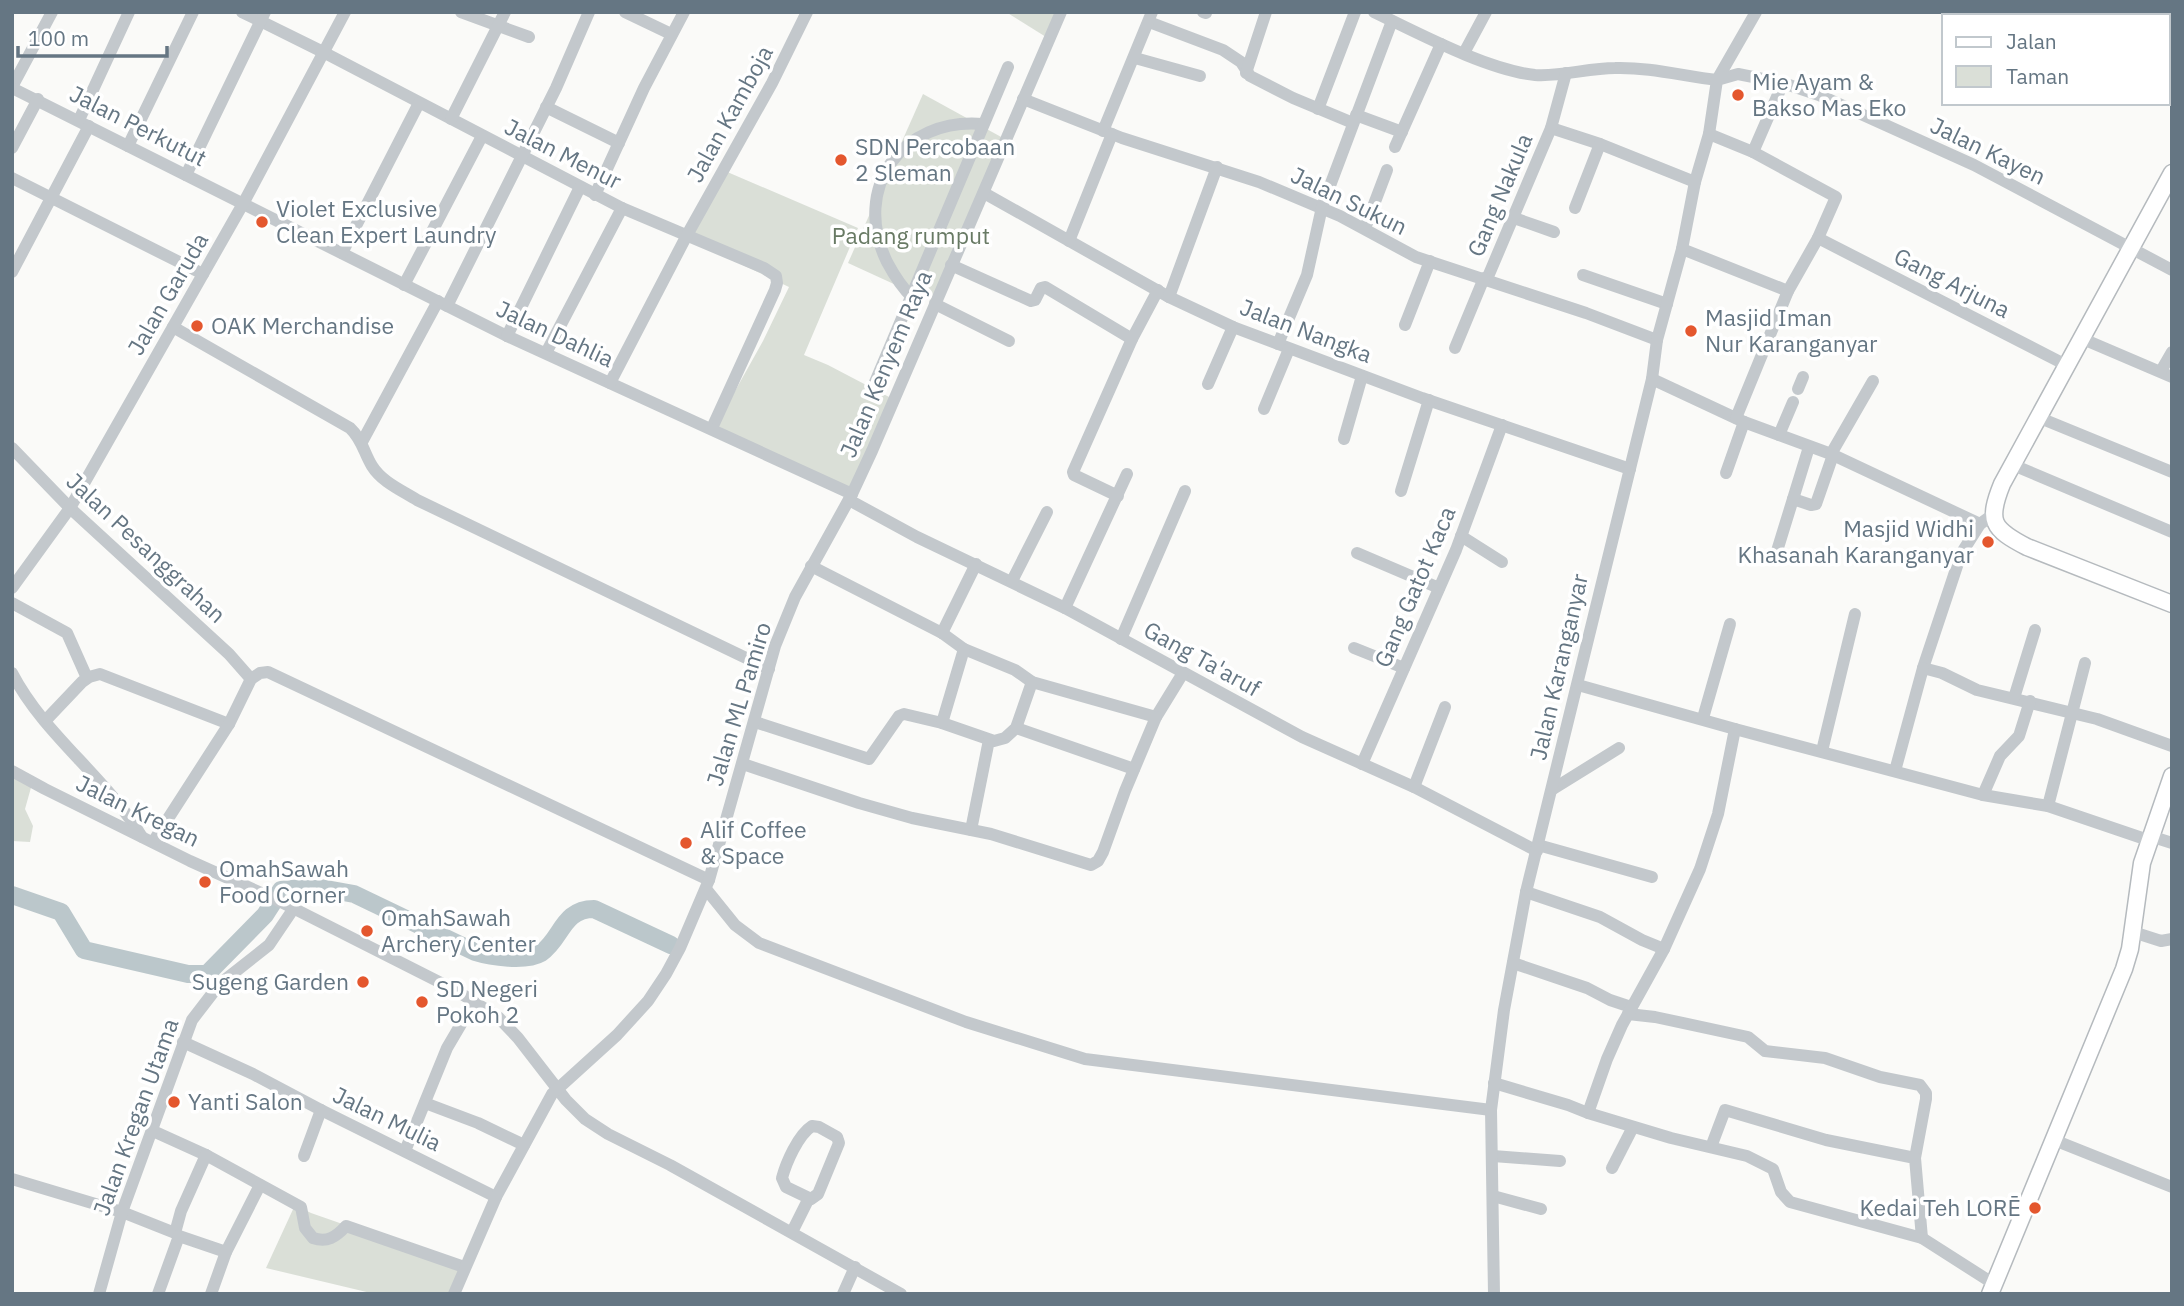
<svg xmlns="http://www.w3.org/2000/svg" width="2184" height="1306" font-family="'IBM Plex Sans',sans-serif">
<style>
.green{fill:#dadfd7}
.lines{fill:none;stroke-linecap:round;stroke-linejoin:round}
.river{stroke:#bbc7cb;stroke-width:18}
.major-casing{stroke:#b5babe;stroke-width:19}
.minor{stroke:#c3c8cc;stroke-width:12}
.major{stroke:#fff;stroke-width:16}
.poi-dot{fill:#e4572e;stroke:#fff;stroke-width:2.5}
.labels{text-anchor:middle;stroke-width:7;stroke-linejoin:round;paint-order:stroke}
.poi-label{font-size:23px;fill:#657683;stroke:#fff;text-anchor:start}
.street-label{font-size:23px;fill:#657683;stroke:#fff}
.park-label{font-size:23px;fill:#687a64;stroke:#fff}
</style>
<rect width="100%" height="100%" fill="#fafaf8"/>
<g class="green">
<path d="M 1006,12 L 1057,12 L 1046,37 Z"/>
<path d="M 923,94 L 1003,138 L 933,302 L 848,263 Z"/>
<path d="M 725,171 L 858,228 L 804,355 L 828,365 L 891,398 L 850,496 L 716,425 L 763,341 L 789,287 L 686,238 Z"/>
<path d="M 12,774 L 32,784 L 25,809 L 33,826 L 30,842 L 12,841 Z"/>
<path d="M 295,1205 L 311,1213 L 463,1266 L 453,1294 L 375,1294 L 266,1268 Z"/>
</g>
<g class="lines">
<path class="river" d="M 12,895 L 61,912 L 84,950 L 188,974 L 207,974 L 265,915 L 281,890 L 315,887 L 354,894 L 475,952 C 491,957 526,962 541,953 C 562,939 562,909 594,909 L 671,945"/>
<defs>
<g id="major">
<path d="M 2172,173 L 2002,484 C 1987,521 1992,529 2027,547 L 2172,604"/>
<path d="M 1990,1294 L 2124,969 L 2130,949 L 2142,863 L 2172,776"/>
</g>
</defs>
<use href="#major" class="major-casing"/>
<g class="minor">
<path d="M 242,12 L 323,52 L 622,208 L 764,268 L 776,276 L 777,283 L 775,290 L 712,428"/>
<path d="M 461,12 L 529,37"/>
<path d="M 625,12 L 671,34"/>
<path d="M 1203,12 L 1206,13"/>
<path d="M 1374,12 C 1418,33 1487,70 1535,75 C 1561,77 1588,68 1615,68 C 1649,67 1683,76 1717,80 L 1756,12"/>
<path d="M 1149,22 L 1223,50 L 1241,62 L 1250,76 L 1293,98 L 1353,123"/>
<path d="M 1464,53 L 1486,12"/>
<path d="M 1135,58 L 1200,76"/>
<path d="M 1246,73 L 1266,12"/>
<path d="M 12,87 L 52,12"/>
<path d="M 12,88 L 507,336 L 852,494"/>
<path d="M 1023,99 L 1122,138 L 1259,182 L 1340,216 L 1416,257 L 1586,313 L 1657,340"/>
<path d="M 546,107 L 619,143"/>
<path d="M 1318,109 L 1355,12"/>
<path d="M 1356,115 L 1402,132"/>
<path d="M 451,119 L 505,12"/>
<path d="M 79,120 L 129,12"/>
<path d="M 1551,128 L 1600,144 L 1695,182"/>
<path d="M 1103,131 L 1152,12"/>
<path d="M 1709,134 L 1753,152 L 1836,197 L 1818,238"/>
<path d="M 975,143 L 1000,153"/>
<path d="M 128,146 L 193,12"/>
<path d="M 1395,147 L 1441,44"/>
<path d="M 12,148 L 38,99"/>
<path d="M 1753,152 L 1783,83"/>
<path d="M 186,175 L 265,12"/>
<path d="M 12,178 L 203,274"/>
<path d="M 984,193 L 1169,297 L 1233,327 L 1422,398 L 1630,469"/>
<path d="M 595,195 L 644,88 L 684,12"/>
<path d="M 1575,208 L 1600,144"/>
<path d="M 1514,218 L 1554,232"/>
<path d="M 1365,228 L 1387,170"/>
<path d="M 1069,241 L 1112,134"/>
<path d="M 1682,249 L 1788,291 L 1818,238 L 2068,366"/>
<path d="M 342,253 L 419,103"/>
<path d="M 951,265 L 1031,301 L 1035,300 L 1041,288 L 1045,287 L 1132,339"/>
<path d="M 12,272 L 89,126"/>
<path d="M 1583,275 L 1667,304"/>
<path d="M 1487,279 L 1551,128 L 1566,73"/>
<path d="M 404,285 L 482,136"/>
<path d="M 912,297 C 901,287 894,275 887,262 C 851,188 902,117 983,124"/>
<path d="M 1169,297 L 1217,167"/>
<path d="M 935,304 L 1009,341"/>
<path d="M 447,306 L 556,88 L 589,12"/>
<path d="M 1405,325 L 1430,261"/>
<path d="M 173,327 L 350,428 C 362,439 364,453 372,466 C 382,482 401,490 417,500 L 769,669"/>
<path d="M 507,336 L 580,187"/>
<path d="M 2083,339 L 2172,377"/>
<path d="M 1278,344 L 1307,275 L 1322,207 L 1392,21"/>
<path d="M 1455,348 L 1484,278"/>
<path d="M 546,353 L 622,208"/>
<path d="M 2161,371 L 2172,352"/>
<path d="M 1652,379 L 1744,422 L 1831,454 L 1980,524"/>
<path d="M 610,383 L 687,235 L 772,83 L 807,12"/>
<path d="M 1208,384 L 1233,327"/>
<path d="M 1798,389 L 1803,377"/>
<path d="M 870,394 L 1008,67"/>
<path d="M 1264,409 L 1289,349"/>
<path d="M 1736,418 L 1788,291"/>
<path d="M 2040,418 L 2172,472"/>
<path d="M 1779,435 L 1793,402"/>
<path d="M 1344,439 L 1362,376"/>
<path d="M 362,442 L 438,301"/>
<path d="M 12,448 L 70,508 L 229,654 L 251,679"/>
<path d="M 1831,454 L 1873,381"/>
<path d="M 2013,465 L 2172,532"/>
<path d="M 1726,473 L 1744,422"/>
<path d="M 1401,491 L 1429,400"/>
<path d="M 1118,496 L 1074,475 L 1073,472 L 1132,339 L 1158,290"/>
<path d="M 1793,499 L 1811,505 L 1816,504 L 1833,455"/>
<path d="M 849,500 L 917,537 L 1065,608 L 1302,737 L 1414,787 L 1537,851"/>
<path d="M 1994,514 L 1980,524 L 1961,554 L 1923,668 L 1942,673 L 1977,690 L 2097,719 L 2172,746"/>
<path d="M 1461,536 L 1502,562"/>
<path d="M 1777,551 L 1809,447"/>
<path d="M 1357,553 L 1439,588"/>
<path d="M 811,566 L 942,633 L 964,649 L 1015,670 L 1032,682 L 1156,717 L 1183,673"/>
<path d="M 1012,581 L 1047,512"/>
<path d="M 12,588 L 70,508 L 244,202 L 345,12"/>
<path d="M 12,603 L 67,633 L 87,678"/>
<path d="M 1065,608 L 1127,474"/>
<path d="M 942,633 L 976,564"/>
<path d="M 1121,639 L 1185,491"/>
<path d="M 1354,648 L 1404,668"/>
<path d="M 12,673 C 44,735 106,777 142,837"/>
<path d="M 1578,685 L 1735,729"/>
<path d="M 2014,698 L 2035,630"/>
<path d="M 1703,718 L 1730,624"/>
<path d="M 45,721 L 82,682 L 89,677 L 100,674 L 229,724"/>
<path d="M 755,722 L 869,759 L 899,716 L 904,714 L 942,723 L 994,741 L 1005,738 L 1016,728 L 1032,682"/>
<path d="M 942,723 L 964,649"/>
<path d="M 1016,728 L 1134,769"/>
<path d="M 1822,751 L 1855,614"/>
<path d="M 743,764 L 859,803 L 912,818 L 991,834 L 1091,865 L 1098,861 L 1103,852 L 1125,791 L 1156,717"/>
<path d="M 1362,764 L 1456,550 L 1502,425"/>
<path d="M 12,771 L 45,789 L 190,861 L 279,901 L 457,991 L 498,1017 L 518,1038 L 566,1100 L 585,1119 L 608,1134 L 670,1165 L 901,1294"/>
<path d="M 1895,771 L 1923,668"/>
<path d="M 1414,787 L 1445,707"/>
<path d="M 1553,789 L 1619,748"/>
<path d="M 1983,795 L 2000,756 L 2019,736 L 2030,701"/>
<path d="M 2048,806 L 2085,663"/>
<path d="M 971,830 L 989,740"/>
<path d="M 2150,836 L 2172,843"/>
<path d="M 153,842 L 229,724 L 251,679 L 260,673 L 268,672 L 709,880"/>
<path d="M 1538,845 L 1652,877"/>
<path d="M 706,889 L 735,925 L 759,943 L 966,1022 L 1085,1059 L 1491,1110"/>
<path d="M 1526,892 L 1600,917 L 1642,940 L 1664,949"/>
<path d="M 2133,932 L 2161,941 L 2172,939"/>
<path d="M 1513,963 L 1587,988 L 1610,1000 L 1631,1007"/>
<path d="M 1628,1014 L 1655,1017 L 1748,1037 L 1765,1051 L 1825,1058 L 1880,1077 L 1920,1085 L 1926,1093 L 1926,1099 L 1915,1158"/>
<path d="M 183,1042 L 253,1074 L 321,1110 L 496,1197"/>
<path d="M 1494,1083 L 1568,1105 L 1588,1113 L 1607,1059 L 1622,1025 L 1664,949 L 1700,869 L 1718,814 L 1735,729 L 1983,795 L 2048,806 L 2148,840"/>
<path d="M 425,1103 L 478,1123 L 524,1145"/>
<path d="M 1588,1113 L 1671,1138 L 1747,1156 L 1773,1169 L 1781,1192 L 1790,1202 L 1922,1238 L 1915,1158 L 1826,1140 L 1725,1110 L 1711,1147"/>
<path d="M 812,1126 L 819,1127 L 837,1137 L 839,1143 L 818,1194 L 811,1199 L 786,1187 L 782,1178 C 786,1163 798,1135 812,1126 Z"/>
<path d="M 153,1131 L 206,1155 L 301,1207 L 305,1228 L 313,1238 C 327,1243 336,1237 346,1226 L 464,1267"/>
<path d="M 2054,1140 L 2172,1187"/>
<path d="M 405,1151 L 447,1048 L 474,1002"/>
<path d="M 304,1156 L 321,1110"/>
<path d="M 1493,1156 L 1560,1161"/>
<path d="M 1612,1168 L 1633,1127"/>
<path d="M 12,1179 L 122,1212 L 175,1233 L 181,1211 L 206,1155"/>
<path d="M 1493,1196 L 1541,1209"/>
<path d="M 792,1232 L 809,1198"/>
<path d="M 1922,1238 L 1994,1284"/>
<path d="M 99,1294 L 122,1212 L 192,1020 L 212,994 L 226,979 L 269,945 L 294,908"/>
<path d="M 158,1294 L 179,1236 L 226,1252"/>
<path d="M 211,1294 L 226,1252 L 260,1185"/>
<path d="M 454,1294 L 496,1197 L 552,1094 L 617,1035 L 648,1001 L 666,974 L 680,948 L 709,880 L 775,646 L 795,597 L 852,494 L 872,451 L 1061,12"/>
<path d="M 843,1294 L 855,1267"/>
<path d="M 1494,1294 L 1491,1110 L 1504,1010 L 1526,892 L 1652,379 L 1657,340 L 1682,249 L 1695,182 L 1709,134 L 1717,80 L 1738,74 L 1783,83 L 1819,95 L 1974,165 L 2172,270"/>
</g>
<use href="#major" class="major"/>
</g>
<g class="poi-dot">
<circle cx="1738" cy="95" r="7"/>
<circle cx="841" cy="160" r="7"/>
<circle cx="262" cy="222" r="7"/>
<circle cx="197" cy="326" r="7"/>
<circle cx="1691" cy="331" r="7"/>
<circle cx="1988" cy="542" r="7"/>
<circle cx="686" cy="843" r="7"/>
<circle cx="205" cy="882" r="7"/>
<circle cx="367" cy="931" r="7"/>
<circle cx="363" cy="982" r="7"/>
<circle cx="422" cy="1002" r="7"/>
<circle cx="174" cy="1102" r="7"/>
<circle cx="2035" cy="1208" r="7"/>
</g>
<g class="labels">
<g class="poi-label">
<text x="1752" y="90">Mie Ayam &amp;<tspan x="1752" dy="26">Bakso Mas Eko</tspan></text>
<text x="855" y="155">SDN Percobaan<tspan x="855" dy="26">2 Sleman</tspan></text>
<text x="276" y="217">Violet Exclusive<tspan x="276" dy="26">Clean Expert Laundry</tspan></text>
<text x="1705" y="326">Masjid Iman<tspan x="1705" dy="26">Nur Karanganyar</tspan></text>
<text x="211" y="334">OAK Merchandise</text>
<text x="1974" y="537" text-anchor="end">Masjid Widhi<tspan x="1974" dy="26">Khasanah Karanganyar</tspan></text>
<text x="700" y="838">Alif Coffee<tspan x="700" dy="26">&amp; Space</tspan></text>
<text x="219" y="877">OmahSawah<tspan x="219" dy="26">Food Corner</tspan></text>
<text x="381" y="926">OmahSawah<tspan x="381" dy="26">Archery Center</tspan></text>
<text x="349" y="990" text-anchor="end">Sugeng Garden</text>
<text x="436" y="997">SD Negeri<tspan x="436" dy="26">Pokoh 2</tspan></text>
<text x="188" y="1110">Yanti Salon</text>
<text x="2021" y="1216" text-anchor="end">Kedai Teh LORĒ</text>
</g>
<g class="street-label">
<text transform="translate(730 114) rotate(-61)" y="8">Jalan Kamboja</text>
<text transform="translate(138 126) rotate(27)" y="8">Jalan Perkutut</text>
<text transform="translate(1988 151) rotate(26)" y="8">Jalan Kayen</text>
<text transform="translate(563 154) rotate(27)" y="8">Jalan Menur</text>
<text transform="translate(1500 195) rotate(-67)" y="8">Gang Nakula</text>
<text transform="translate(1349 201) rotate(26)" y="8">Jalan Sukun</text>
<text transform="translate(1952 283) rotate(27)" y="8">Gang Arjuna</text>
<text transform="translate(168 294) rotate(-60)" y="8">Jalan Garuda</text>
<text transform="translate(1306 331) rotate(21)" y="8">Jalan Nangka</text>
<text transform="translate(555 334) rotate(25)" y="8">Jalan Dahlia</text>
<text transform="translate(886 364) rotate(-67)" y="8">Jalan Kenyem Raya</text>
<text transform="translate(146 548) rotate(43)" y="8">Jalan Pesanggrahan</text>
<text transform="translate(1415 587) rotate(-67)" y="8">Gang Gatot Kaca</text>
<text transform="translate(1202 659) rotate(29)" y="8">Gang Ta'aruf</text>
<text transform="translate(1559 667) rotate(-77)" y="8">Jalan Karanganyar</text>
<text transform="translate(739 704) rotate(-73)" y="8">Jalan ML Pamiro</text>
<text transform="translate(138 811) rotate(26)" y="8">Jalan Kregan</text>
<text transform="translate(136 1117) rotate(-70)" y="8">Jalan Kregan Utama</text>
<text transform="translate(387 1119) rotate(26)" y="8">Jalan Mulia</text>
</g>
<g class="park-label">
<text x="911" y="244">Padang rumput</text>
</g>
</g>
<rect width="2184" height="1306" fill="none" stroke="#657683" stroke-width="28"/>
<rect x="1942" y="14" width="228" height="91" fill="#ffffff" stroke="#c1c8cd" stroke-width="2"/>
<rect x="1956" y="37" width="35" height="10" fill="#ffffff" stroke="#c1c8cd" stroke-width="2"/>
<text x="2006" y="49" font-size="21" fill="#657683">Jalan</text>
<rect x="1956" y="66" width="35" height="21" fill="#dadfd7" stroke="#c1c8cd" stroke-width="2"/>
<text x="2006" y="84" font-size="21" fill="#657683">Taman</text>
<path d="M18 46v10h149v-10" fill="none" stroke="#657683" stroke-width="3.5"/>
<text x="28" y="46" font-size="21" fill="#657683" stroke="#ffffff" stroke-width="5" paint-order="stroke">100 m</text>
</svg>
